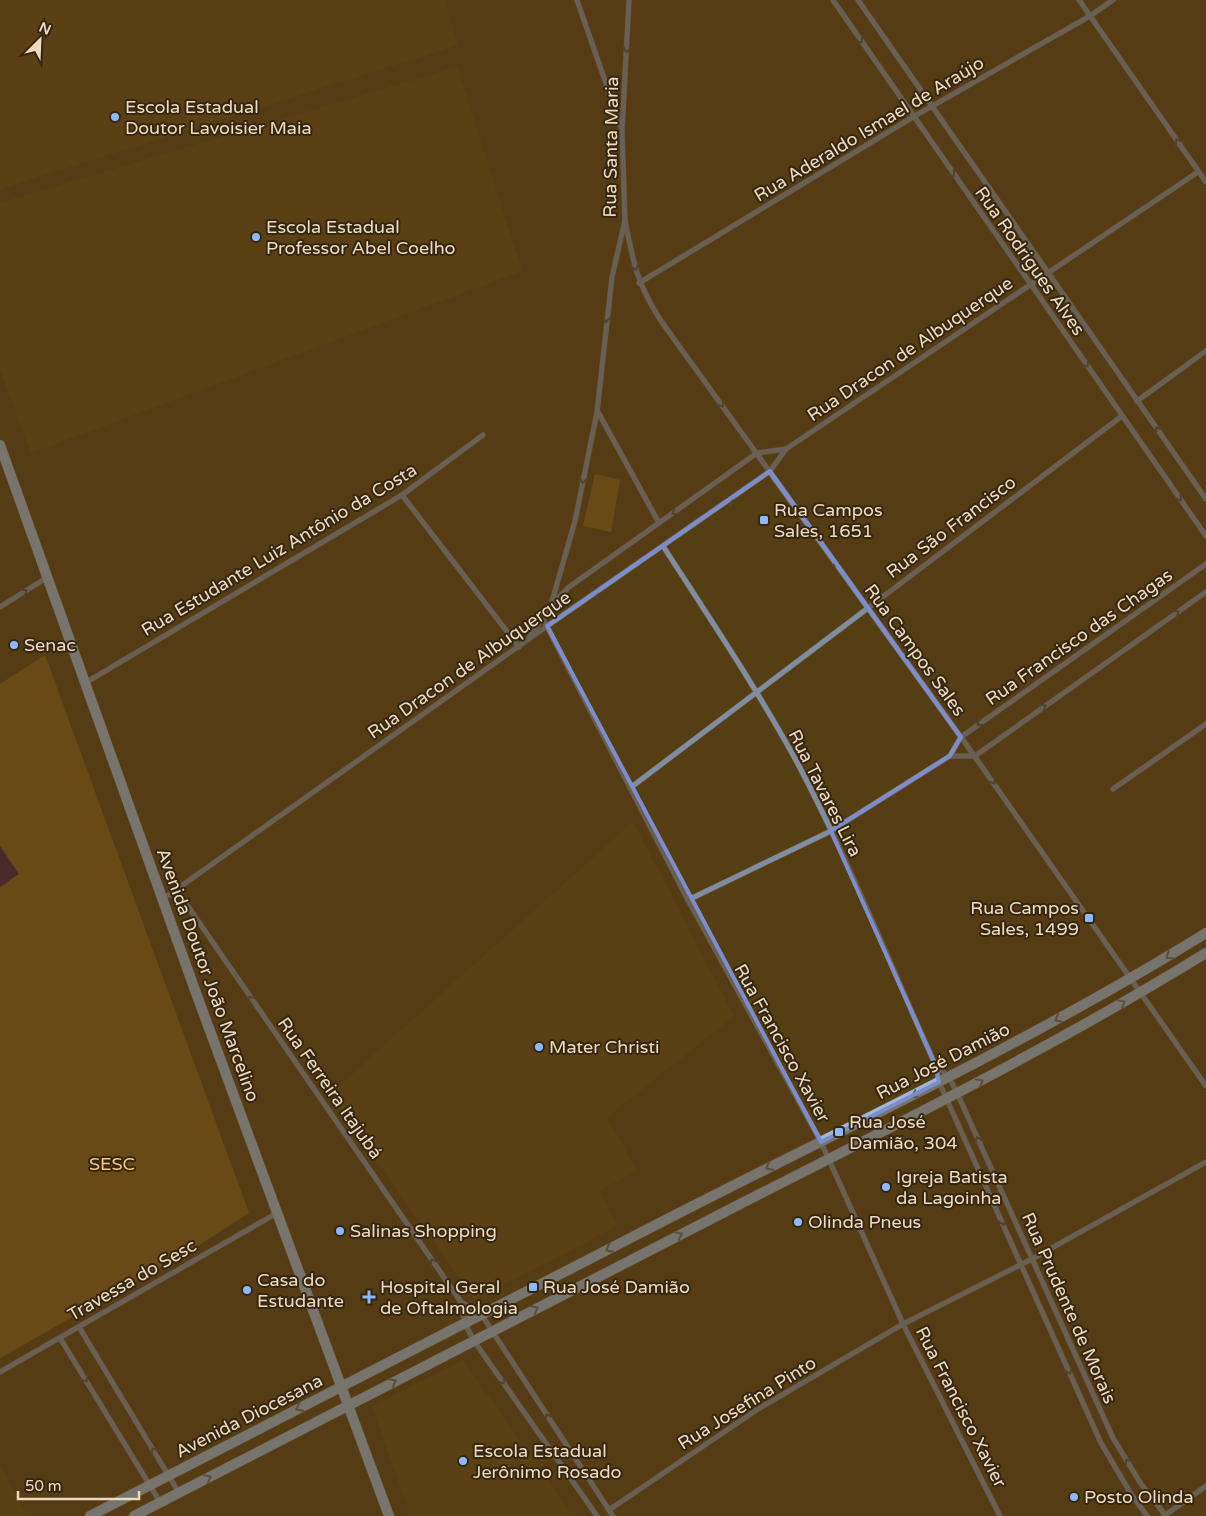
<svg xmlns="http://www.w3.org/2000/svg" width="1206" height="1516" font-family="'Varela Round',sans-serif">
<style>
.built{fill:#614616}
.green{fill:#805c1b}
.water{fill:#3d1448}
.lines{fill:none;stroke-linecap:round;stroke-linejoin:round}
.street-casing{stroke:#705933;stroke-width:6}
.secondary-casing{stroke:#705933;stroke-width:11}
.street{stroke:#7f8da3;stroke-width:5}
.secondary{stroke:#a0b7da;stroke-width:10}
.oneway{stroke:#4e4a43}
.oneway2{stroke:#65676b}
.marked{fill:none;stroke:#7b8dcd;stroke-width:4;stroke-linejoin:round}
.poi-dot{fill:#8cb9fc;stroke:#342610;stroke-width:2}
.labels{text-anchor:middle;stroke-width:4;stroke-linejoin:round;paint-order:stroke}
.poi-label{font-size:18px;fill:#eddbc0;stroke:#342610;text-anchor:start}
.street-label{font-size:18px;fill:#eddbc0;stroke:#342610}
.park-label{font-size:18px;fill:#f7c981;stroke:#342610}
</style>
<rect width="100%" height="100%" fill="#553d14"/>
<g class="built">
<path d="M 0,0 L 444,0 L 458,45 L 0,189 Z"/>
<path d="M 457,67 L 522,271 L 31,453 L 0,369 L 0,203 Z"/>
<path d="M 633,822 L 734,1016 L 607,1117 L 637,1171 L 600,1190 L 617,1226 L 475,1300 L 329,1095 Z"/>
<path d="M 463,1360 L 572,1516 L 411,1516 L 372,1407 Z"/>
<path d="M 0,1467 L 28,1516 L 0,1516 Z"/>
</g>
<g class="green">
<path d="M 595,474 L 620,480 L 611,532 L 583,526 Z"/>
<path d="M 45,655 L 249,1213 L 191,1250 L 0,1358 L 0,684 Z"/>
</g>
<path class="water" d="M 0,846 L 19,874 L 0,887 Z"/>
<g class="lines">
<defs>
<g id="street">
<path d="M 577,0 L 621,127"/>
<path d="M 833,0 L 1206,536"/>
<path d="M 858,0 L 1206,499"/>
<path d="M 1079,0 L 1206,182"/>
<path d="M 625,220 C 633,262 637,284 661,321 L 961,737 L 1206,1086"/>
<path d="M 639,283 L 913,117 L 1090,16 L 1113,0"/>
<path d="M 1137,401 L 1206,351"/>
<path d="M 598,412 L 659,523"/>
<path d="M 402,495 L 519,647"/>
<path d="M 663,546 C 710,619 758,690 799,766 C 850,863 891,966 936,1066 L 939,1082 L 1101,1443 L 1131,1494 L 1147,1516"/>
<path d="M 552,604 L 569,587 L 757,453 L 786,449"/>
<path d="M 0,607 L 48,577"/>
<path d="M 542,617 L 688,900 L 821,1142 L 903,1324 L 1000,1516"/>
<path d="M 529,638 L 551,605 L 575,521 L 597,412 L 612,277 L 625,220 L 622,131 L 629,0"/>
<path d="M 85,683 L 402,495 L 483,435"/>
<path d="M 950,756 L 975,756 L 1206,592"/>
<path d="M 630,788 L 1122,416"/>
<path d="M 1113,789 L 1206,724"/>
<path d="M 176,889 L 461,1302 L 481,1314 L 613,1516"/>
<path d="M 163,899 L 547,626 L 770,471 L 786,449 L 1198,172"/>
<path d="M 688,900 L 831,831 L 950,756 L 961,737 L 1206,564"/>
<path d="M 937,1066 L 949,1077 L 958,1095 L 1113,1438 L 1141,1484 L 1166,1516"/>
<path d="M 461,1302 L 465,1324 L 474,1341 L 597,1516"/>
<path d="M 79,1327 L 179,1493"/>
<path d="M 60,1338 L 160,1502"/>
<path d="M 0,1372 L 277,1213"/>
<path d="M 609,1510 L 758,1409 L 903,1324 L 1032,1259 L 1206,1162"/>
<path d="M 1164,1516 L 1206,1486"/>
</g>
<g id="secondary">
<path d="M 0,445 L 196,993 L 389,1516"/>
<path d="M 90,1516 C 287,1415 483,1312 681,1212 C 858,1122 1038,1037 1206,933"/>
<path d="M 134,1516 C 337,1410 541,1306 746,1201 C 901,1122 1057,1045 1206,953"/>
</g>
</defs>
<use href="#street" class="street-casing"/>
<use href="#secondary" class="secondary-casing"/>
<use href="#street" class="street"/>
<use href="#secondary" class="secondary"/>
</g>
<defs><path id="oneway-chevron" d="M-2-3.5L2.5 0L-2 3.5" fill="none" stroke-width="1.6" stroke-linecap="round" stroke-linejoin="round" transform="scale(1.25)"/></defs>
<g class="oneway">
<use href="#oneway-chevron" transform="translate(860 40) rotate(56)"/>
<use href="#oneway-chevron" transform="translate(627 49) rotate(93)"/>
<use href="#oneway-chevron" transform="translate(1178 142) rotate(-125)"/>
<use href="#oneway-chevron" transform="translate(952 174) rotate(55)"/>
<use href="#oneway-chevron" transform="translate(635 267) rotate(75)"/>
<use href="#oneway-chevron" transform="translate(606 319) rotate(98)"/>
<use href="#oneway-chevron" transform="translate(1086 364) rotate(55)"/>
<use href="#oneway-chevron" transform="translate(721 404) rotate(54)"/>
<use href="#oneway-chevron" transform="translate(1158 430) rotate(-125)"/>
<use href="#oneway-chevron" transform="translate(583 480) rotate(101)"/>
<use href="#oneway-chevron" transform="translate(1179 498) rotate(55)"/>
<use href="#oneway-chevron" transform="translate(730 500) rotate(-35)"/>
<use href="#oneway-chevron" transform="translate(675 512) rotate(144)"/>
<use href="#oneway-chevron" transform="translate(837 564) rotate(54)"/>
<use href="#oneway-chevron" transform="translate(24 592) rotate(-32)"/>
<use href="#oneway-chevron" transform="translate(596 592) rotate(-34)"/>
<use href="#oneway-chevron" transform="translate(1176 613) rotate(-35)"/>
<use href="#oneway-chevron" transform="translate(1043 707) rotate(-35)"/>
<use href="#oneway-chevron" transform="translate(980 723) rotate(145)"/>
<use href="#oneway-chevron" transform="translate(993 781) rotate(55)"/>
<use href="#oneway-chevron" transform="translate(251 999) rotate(-125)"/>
<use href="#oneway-chevron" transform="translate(978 1140) rotate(-114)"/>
<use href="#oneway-chevron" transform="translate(1003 1222) rotate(66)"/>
<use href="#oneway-chevron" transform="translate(433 1262) rotate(-125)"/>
<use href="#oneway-chevron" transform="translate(1069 1371) rotate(66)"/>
<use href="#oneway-chevron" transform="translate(85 1379) rotate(58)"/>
<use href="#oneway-chevron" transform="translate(502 1381) rotate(55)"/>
<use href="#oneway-chevron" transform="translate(548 1417) rotate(-123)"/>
<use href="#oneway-chevron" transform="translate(154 1451) rotate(-121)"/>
<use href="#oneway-chevron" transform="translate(1128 1462) rotate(-121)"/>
</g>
<g class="oneway2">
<use href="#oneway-chevron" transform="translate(1169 956) rotate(148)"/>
<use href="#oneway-chevron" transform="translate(1122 1003) rotate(-29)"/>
<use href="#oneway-chevron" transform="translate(1058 1019) rotate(152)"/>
<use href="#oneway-chevron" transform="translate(980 1082) rotate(-29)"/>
<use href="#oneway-chevron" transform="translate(915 1095) rotate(153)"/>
<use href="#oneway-chevron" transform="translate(769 1167) rotate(153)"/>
<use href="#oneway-chevron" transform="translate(679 1235) rotate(-27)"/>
<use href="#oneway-chevron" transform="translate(609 1249) rotate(153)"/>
<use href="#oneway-chevron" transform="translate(535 1309) rotate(-27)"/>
<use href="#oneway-chevron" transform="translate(393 1382) rotate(-27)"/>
<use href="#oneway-chevron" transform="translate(299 1408) rotate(153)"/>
<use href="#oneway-chevron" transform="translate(208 1478) rotate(-28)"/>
</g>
<path d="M0 0H1206V1516H0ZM 770,471 L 961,737 L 950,756 L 831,831 L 936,1066 L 939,1082 L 821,1142 L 547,626 Z" fill="#553d14" fill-opacity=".55" fill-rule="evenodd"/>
<path class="marked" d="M 770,471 L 961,737 L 950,756 L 831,831 L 936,1066 L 939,1082 L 821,1142 L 547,626 Z"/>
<g class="poi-dot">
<circle cx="115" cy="117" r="5"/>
<circle cx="256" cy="237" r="5"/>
<rect x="759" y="515" width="10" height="10" rx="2.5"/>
<circle cx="14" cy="645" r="5"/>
<rect x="1084" y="913" width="10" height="10" rx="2.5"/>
<circle cx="539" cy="1047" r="5"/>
<rect x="834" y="1127" width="10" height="10" rx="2.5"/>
<circle cx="886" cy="1187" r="5"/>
<circle cx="798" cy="1222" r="5"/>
<circle cx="340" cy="1231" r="5"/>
<rect x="528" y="1282" width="10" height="10" rx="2.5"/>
<circle cx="247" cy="1290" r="5"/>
<path d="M366.5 1289.5h5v5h5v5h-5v5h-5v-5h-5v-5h5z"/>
<circle cx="463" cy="1461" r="5"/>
<circle cx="1074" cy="1497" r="5"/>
</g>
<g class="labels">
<g class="poi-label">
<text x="125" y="113">Escola Estadual<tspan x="125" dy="21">Doutor Lavoisier Maia</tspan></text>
<text x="266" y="233">Escola Estadual<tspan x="266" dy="21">Professor Abel Coelho</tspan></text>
<text x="774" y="516">Rua Campos<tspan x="774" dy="21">Sales, 1651</tspan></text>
<text x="24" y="651">Senac</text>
<text x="1079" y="914" text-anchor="end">Rua Campos<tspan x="1079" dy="21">Sales, 1499</tspan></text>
<text x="549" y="1053">Mater Christi</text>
<text x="849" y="1128">Rua José<tspan x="849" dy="21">Damião, 304</tspan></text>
<text x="896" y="1183">Igreja Batista<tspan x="896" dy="21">da Lagoinha</tspan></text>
<text x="808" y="1228">Olinda Pneus</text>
<text x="350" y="1237">Salinas Shopping</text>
<text x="257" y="1286">Casa do<tspan x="257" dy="21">Estudante</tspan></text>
<text x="380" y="1293">Hospital Geral<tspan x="380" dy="21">de Oftalmologia</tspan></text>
<text x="543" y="1293">Rua José Damião</text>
<text x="473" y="1457">Escola Estadual<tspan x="473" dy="21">Jerônimo Rosado</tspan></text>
<text x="1084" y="1503">Posto Olinda</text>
</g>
<g class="street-label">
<text transform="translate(869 129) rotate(-31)" y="6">Rua Aderaldo Ismael de Araújo</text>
<text transform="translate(611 147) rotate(-89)" y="6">Rua Santa Maria</text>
<text transform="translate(1030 261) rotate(55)" y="6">Rua Rodrigues Alves</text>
<text transform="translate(910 349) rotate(-34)" y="6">Rua Dracon de Albuquerque</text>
<text transform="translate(951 527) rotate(-37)" y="6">Rua São Francisco</text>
<text transform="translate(279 550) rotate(-31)" y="6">Rua Estudante Luiz Antônio da Costa</text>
<text transform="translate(1079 637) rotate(-35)" y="6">Rua Francisco das Chagas</text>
<text transform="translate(915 650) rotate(54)" y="6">Rua Campos Sales</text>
<text transform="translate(469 665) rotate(-35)" y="6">Rua Dracon de Albuquerque</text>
<text transform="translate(825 793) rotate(63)" y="6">Rua Tavares Lira</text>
<text transform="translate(208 975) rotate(70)" y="6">Avenida Doutor João Marcelino</text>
<text transform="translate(782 1043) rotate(61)" y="6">Rua Francisco Xavier</text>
<text transform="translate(943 1061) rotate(-27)" y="6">Rua José Damião</text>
<text transform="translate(330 1088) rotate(55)" y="6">Rua Ferreira Itajubá</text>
<text transform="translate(132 1280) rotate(-30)" y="6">Travessa do Sesc</text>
<text transform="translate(1069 1308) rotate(66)" y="6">Rua Prudente de Morais</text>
<text transform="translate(747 1403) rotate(-32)" y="6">Rua Josefina Pinto</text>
<text transform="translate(961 1407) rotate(63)" y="6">Rua Francisco Xavier</text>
<text transform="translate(249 1416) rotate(-27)" y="6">Avenida Diocesana</text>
</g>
<g class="park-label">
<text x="112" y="1170">SESC</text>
</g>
</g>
<g transform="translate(40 40) rotate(24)" stroke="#342610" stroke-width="4" paint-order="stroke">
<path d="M0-4L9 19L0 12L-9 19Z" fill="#eddbc0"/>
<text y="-8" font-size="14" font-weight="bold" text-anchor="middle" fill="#eddbc0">N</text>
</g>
<path d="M18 1491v8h121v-8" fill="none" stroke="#eddbc0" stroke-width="2.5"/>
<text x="25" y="1491" font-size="15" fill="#eddbc0" stroke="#342610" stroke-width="4" paint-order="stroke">50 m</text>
</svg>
